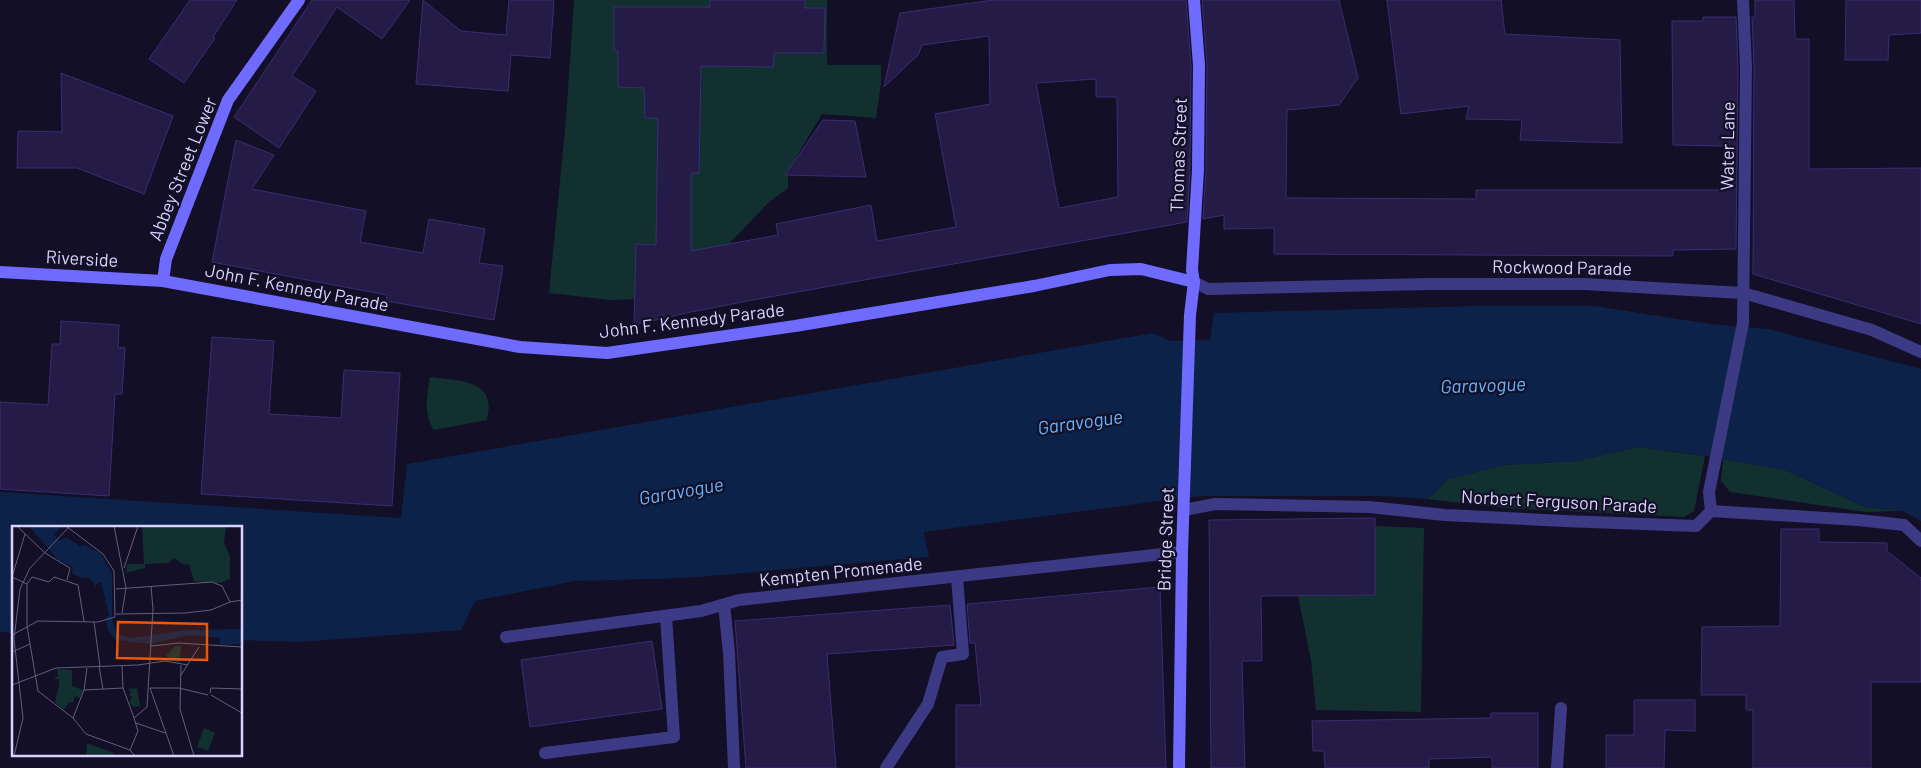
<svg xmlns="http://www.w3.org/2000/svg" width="1921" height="768" font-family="Barlow,sans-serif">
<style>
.green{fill:#12302f}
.water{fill:#0c2248}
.building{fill:#241b47;stroke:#3b2d73;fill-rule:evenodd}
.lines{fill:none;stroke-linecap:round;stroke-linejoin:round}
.lane{stroke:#3d3a85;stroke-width:12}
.street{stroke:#3d3a85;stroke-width:12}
.secondary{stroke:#6f6bff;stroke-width:12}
.labels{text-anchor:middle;stroke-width:4.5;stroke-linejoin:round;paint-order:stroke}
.street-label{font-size:18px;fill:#d9d4ff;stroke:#130f26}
.water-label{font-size:19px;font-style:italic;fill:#62b6ff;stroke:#130f26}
.inset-road{fill:none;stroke:#625e7d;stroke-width:1}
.view{fill:#e8590c;fill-opacity:0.15;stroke:#e8590c;stroke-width:2.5}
.inset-edge{fill:none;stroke:#d9d4ff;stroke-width:2.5}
</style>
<rect width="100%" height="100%" fill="#130f26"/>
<g class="green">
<path d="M 574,0 L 827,0 L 827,65 L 881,65 L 881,83 L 876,118 L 822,114 L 788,171 L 788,188 L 770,201 L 727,246 L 646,299 L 610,300 L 549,293 L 566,119 Z"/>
<path d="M 430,377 C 459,381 498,379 487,420 L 434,430 C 423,415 427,395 430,377 Z"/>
<path d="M 1637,447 L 1705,456 L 1694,511 L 1684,517 L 1504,508 L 1427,499 L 1448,479 L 1504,465 L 1577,461 Z"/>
<path d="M 1723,459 L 1785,470 L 1865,507 L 1902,511 L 1866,512 L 1730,492 L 1721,481 Z"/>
<path d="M 1375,526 L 1424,528 L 1421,712 L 1316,710 L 1311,660 L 1298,596 L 1374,595 Z"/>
</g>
<path class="water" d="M 1475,306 L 1594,306 L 1711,324 L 1768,329 L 1921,369 L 1921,521 L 1902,511 L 1865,507 L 1785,470 L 1701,455 L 1637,447 L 1577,461 L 1504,465 L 1448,479 L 1427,499 L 1383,496 L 1203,496 L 1167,500 L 924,532 L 929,557 L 685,578 L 575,581 L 475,601 L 461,630 L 299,642 L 241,640 L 241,527 L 14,527 L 14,633 L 0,632 L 0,492 L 401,518 L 407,464 L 1153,333 L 1170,341 L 1210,340 L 1214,313 Z"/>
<g class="building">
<path d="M 190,0 L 237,0 L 213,37 L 215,38 L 184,83 L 149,59 Z"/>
<path d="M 312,0 L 410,0 L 382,39 L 337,7 L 292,76 L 316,91 L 279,148 L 234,117 Z"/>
<path d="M 423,0 L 461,31 L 506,35 L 509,0 L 554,0 L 550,58 L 511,55 L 508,91 L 416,84 Z"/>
<path d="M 710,0 L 805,0 L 805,8 L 825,8 L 824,53 L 774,53 L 773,67 L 701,66 L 699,173 L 691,173 L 691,251 L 778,235 L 776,224 L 871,205 L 877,241 L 956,227 L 935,114 L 990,104 L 989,36 L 922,45 L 918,55 L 884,87 L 900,13 L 993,0 L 1186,0 L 1191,65 L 1190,170 L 1187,222 L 753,300 L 691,312 L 634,325 L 636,244 L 656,245 L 658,118 L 645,118 L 644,88 L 618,87 L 618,51 L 614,50 L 614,7 L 710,7 ZM 1096,79 L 1096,97 L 1117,97 L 1118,197 L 1059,208 L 1036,83 Z"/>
<path d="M 1202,0 L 1339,0 L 1358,78 L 1339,105 L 1287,110 L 1286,198 L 1476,199 L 1476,190 L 1723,190 L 1724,146 L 1673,145 L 1672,21 L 1703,21 L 1703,17 L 1736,17 L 1738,67 L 1736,249 L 1673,250 L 1673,256 L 1274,254 L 1274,228 L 1224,229 L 1224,215 L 1203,219 L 1206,170 L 1207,65 Z"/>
<path d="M 1387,0 L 1501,0 L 1505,34 L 1620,40 L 1622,143 L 1520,140 L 1522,120 L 1466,119 L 1469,106 L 1401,114 Z"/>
<path d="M 1755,0 L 1794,0 L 1795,39 L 1809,39 L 1809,169 L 1921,168 L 1921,324 L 1753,274 L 1754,67 L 1752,17 L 1755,17 Z"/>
<path d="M 1846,0 L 1921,0 L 1921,33 L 1889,35 L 1888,60 L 1845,60 Z"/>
<path d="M 61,73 L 173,116 L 144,194 L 77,168 L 17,168 L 18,131 L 62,132 Z"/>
<path d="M 823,120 L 855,121 L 866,177 L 785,175 Z"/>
<path d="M 236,140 L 274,155 L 252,189 L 366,211 L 360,242 L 423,253 L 429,219 L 485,229 L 479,263 L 503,266 L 494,320 L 386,301 L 387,295 L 212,262 Z"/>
<path d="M 61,321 L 119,325 L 118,347 L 125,348 L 122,394 L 115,394 L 109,496 L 0,489 L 0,402 L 48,405 L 52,344 L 60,344 Z"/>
<path d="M 212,337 L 274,341 L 269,414 L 341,418 L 344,370 L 400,373 L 392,506 L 201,494 Z"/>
<path d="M 1375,518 L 1375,595 L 1261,596 L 1262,661 L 1242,661 L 1245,768 L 1211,768 L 1209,520 Z"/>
<path d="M 1781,529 L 1819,529 L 1819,542 L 1887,543 L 1887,551 L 1921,578 L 1921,682 L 1871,682 L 1871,768 L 1753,768 L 1753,710 L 1746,710 L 1746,695 L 1701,695 L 1702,627 L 1780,626 Z"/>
<path d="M 1160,587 L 1166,768 L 956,768 L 956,705 L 981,705 L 975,643 L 970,643 L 967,604 Z"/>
<path d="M 950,605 L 954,645 L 827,654 L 836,768 L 746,768 L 735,621 Z"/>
<path d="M 652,641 L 662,709 L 530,727 L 521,660 Z"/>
<path d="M 1634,700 L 1695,700 L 1695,731 L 1665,730 L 1664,768 L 1606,768 L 1606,735 L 1634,735 Z"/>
<path d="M 1491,713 L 1538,713 L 1538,768 L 1492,768 L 1492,757 L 1429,759 L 1429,768 L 1325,768 L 1324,751 L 1313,751 L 1312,721 L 1491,718 Z"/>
</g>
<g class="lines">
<g class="lane">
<path d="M 724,605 L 729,652 L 734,768"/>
<path d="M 545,753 L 674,737 L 666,616"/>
<path d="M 886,768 L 928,704 L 942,657 L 963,654 L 957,577"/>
<path d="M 1557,768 L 1561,708"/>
</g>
<g class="street">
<path d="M 1194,282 L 1208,289 L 1428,284 L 1584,284 L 1743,293 L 1872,330 L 1921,352"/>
<path d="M 1184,510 L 1215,504 L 1369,507 L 1445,515 L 1565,521 L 1696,526 L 1711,511 L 1858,520 L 1904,525 L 1921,541"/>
<path d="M 1711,511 L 1709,492 L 1743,323 L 1746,67 L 1743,0"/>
<path d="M 506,637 L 701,611 L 739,600 L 1182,552"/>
</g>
<g class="secondary">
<path d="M 0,272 L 163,281 L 520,347 L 607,353 L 795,326 L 1034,286 L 1110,270 L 1141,269 L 1194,282"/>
<path d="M 163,281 L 166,259 L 228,100 L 299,0"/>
<path d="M 1179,768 L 1182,552 L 1190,315 L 1194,282 L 1192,270 L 1198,170 L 1199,65 L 1194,0"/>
</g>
</g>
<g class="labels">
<g class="street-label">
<text transform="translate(1728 146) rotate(-89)" y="6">Water Lane</text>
<text transform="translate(1179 155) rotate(-88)" y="6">Thomas Street</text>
<text transform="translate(183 169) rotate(-68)" y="6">Abbey Street Lower</text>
<text transform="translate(82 259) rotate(3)" y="6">Riverside</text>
<text transform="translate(1562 268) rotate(1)" y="6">Rockwood Parade</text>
<text transform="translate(297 288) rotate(11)" y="6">John F. Kennedy Parade</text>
<text transform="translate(692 321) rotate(-7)" y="6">John F. Kennedy Parade</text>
<text transform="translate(1559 502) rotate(3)" y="6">Norbert Ferguson Parade</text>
<text transform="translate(1166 539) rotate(-88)" y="6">Bridge Street</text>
<text transform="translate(841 572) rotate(-6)" y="6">Kempten Promenade</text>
</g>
<g class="water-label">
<text transform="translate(1483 385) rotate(-2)" y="7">Garavogue</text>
<text transform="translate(1080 422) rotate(-8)" y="7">Garavogue</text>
<text transform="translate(681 491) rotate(-10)" y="7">Garavogue</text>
</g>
</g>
<g transform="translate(12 526)">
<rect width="230" height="230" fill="#130f26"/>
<path d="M 130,0 L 214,0 L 212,17 L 218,30 L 218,53 L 208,57 L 182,55 L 177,38 L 172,39 L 162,32 L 156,37 L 133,38 L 133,42 L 114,47 L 115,38 L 132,38 ZM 163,120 L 169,120 L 167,137 L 154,130 ZM 45,143 L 60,144 L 60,160 L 71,164 L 68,172 L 63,170 L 61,177 L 57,176 L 52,184 L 43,176 L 47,159 L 47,153 L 42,153 L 46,150 ZM 125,162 L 128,180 L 122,181 L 117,177 L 120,170 L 117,170 L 119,166 L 116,163 ZM 192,202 L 203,207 L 196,225 L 185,221 ZM 75,217 L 102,227 L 101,230 L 74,230 Z" fill="#12302f"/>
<path d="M 17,0 L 51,0 L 42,8 L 47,15 L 55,11 L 67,20 L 73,19 L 88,27 L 100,47 L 100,94 L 105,108 L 119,112 L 174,104 L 230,103 L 230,118 L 207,119 L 209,112 L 177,109 L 138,118 L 103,114 L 95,102 L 94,91 L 97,89 L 89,56 L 84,58 L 83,63 L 82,56 L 74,51 L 71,53 L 60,47 L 61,41 L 46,34 Z" fill="#0c2248"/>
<path class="inset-road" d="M 5,0 L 33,27 L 58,42 L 55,54M 102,0 L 114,62 L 110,87M 112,42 L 126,0M 0,51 L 15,58 L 20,51 L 37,56 L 42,51 L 66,59 L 72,95M 0,51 L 13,8M 15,58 L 15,100M 104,63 L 200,56 L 210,60 L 218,76 L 230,74M 104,88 L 173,87 L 199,84 L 218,76M 82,96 L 88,140M 15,100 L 26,165 L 61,192 L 74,208 L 118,224 L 123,230M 0,109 L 26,95 L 86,96 L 103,91 L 102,45 L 91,28 L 54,0M 139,120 L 167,117 L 230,121M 0,126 L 18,118M 169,139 L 168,183 L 182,230M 87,140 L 91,163M 110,140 L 111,162 L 122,192M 169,149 L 187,121M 0,159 L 44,142 L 126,139 L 153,135 L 176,139M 138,162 L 167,162 L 196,169M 138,162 L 162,230M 72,164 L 111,162M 198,167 L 199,162 L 230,163M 199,169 L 230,187M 61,192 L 72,164 L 75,142M 124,197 L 153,207M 118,224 L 126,205 L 122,192 L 135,181 L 141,83 L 139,60M 2,230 L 11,192 L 2,113 L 8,63 L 18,42 L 58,0"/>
<path class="view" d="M 106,96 L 195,98 L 195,134 L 105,132 Z"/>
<rect width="230" height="230" class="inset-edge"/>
</g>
</svg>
